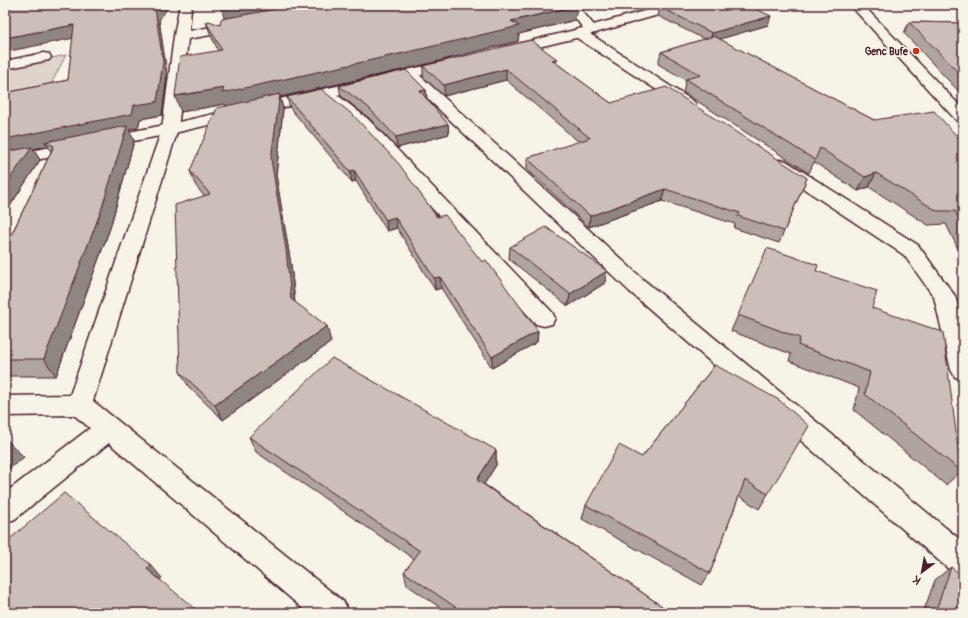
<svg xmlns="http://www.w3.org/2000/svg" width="968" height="618" font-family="Pangolin,sans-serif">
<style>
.green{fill:#ded4cc;stroke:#947a7c}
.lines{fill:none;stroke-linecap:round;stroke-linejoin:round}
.street-casing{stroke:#4a1f2b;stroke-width:3}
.secondary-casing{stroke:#4a1f2b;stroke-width:3}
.street{fill:#f7f3e8;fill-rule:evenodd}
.secondary{fill:#f7f3e8;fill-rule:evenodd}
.wall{fill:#afa49f;stroke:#4a1f2b}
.shaded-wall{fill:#8f8682;stroke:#4a1f2b}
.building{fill:#ccbfb9;stroke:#4a1f2b}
.poi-dot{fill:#c8321e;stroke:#f7f3e8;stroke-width:1.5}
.labels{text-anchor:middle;stroke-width:3.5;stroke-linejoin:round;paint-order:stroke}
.far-poi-label{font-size:10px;font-weight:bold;fill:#4a1f2b;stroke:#f7f3e8;text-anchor:end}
</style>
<rect width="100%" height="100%" fill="#f7f3e8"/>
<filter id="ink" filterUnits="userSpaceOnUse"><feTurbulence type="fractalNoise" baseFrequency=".025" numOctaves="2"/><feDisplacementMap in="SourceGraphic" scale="8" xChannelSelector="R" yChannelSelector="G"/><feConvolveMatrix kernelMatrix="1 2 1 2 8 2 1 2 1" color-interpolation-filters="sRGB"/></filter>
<g filter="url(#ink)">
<path class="green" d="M 66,55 L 46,94 L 5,102 L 5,68 Z"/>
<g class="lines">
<defs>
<g id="street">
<path d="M 182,5 L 194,5 L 191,9 L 189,31 L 239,22 L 243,23 L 245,26 L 243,29 L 239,30 L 188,39 L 178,129 L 93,401 L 344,602 L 349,613 L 308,613 L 109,443 L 15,519 L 5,523 L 5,493 L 90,428 L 74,415 L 5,416 L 5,396 L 70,395 L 162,129 L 174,36 L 179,9 Z"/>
<path d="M 565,5 L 577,5 L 598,30 L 597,33 L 587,33 Z"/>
<path d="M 579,29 L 584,30 L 693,101 L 696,104 L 693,107 L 688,109 L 683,107 L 574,36 L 573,33 L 574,30 Z"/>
<path d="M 44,53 L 49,54 L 51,57 L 49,60 L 5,69 L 5,61 Z"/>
<path d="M 410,70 L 415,71 L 645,281 L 963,542 L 963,576 L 952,572 L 629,291 L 405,77 L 403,74 L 405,71 Z"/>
<path d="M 326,89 L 331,90 L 368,119 L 552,312 L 555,318 L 552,324 L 544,326 L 536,324 L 387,158 L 356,125 L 321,96 L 319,93 L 321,90 Z"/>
<path d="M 780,160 L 786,161 L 918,245 L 955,296 L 963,326 L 963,379 L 955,377 L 951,370 L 934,297 L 904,255 L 774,169 L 771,165 L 774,161 Z"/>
</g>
<g id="secondary">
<path d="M 666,5 L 685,5 L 683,8 L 584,36 L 506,55 L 501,54 L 499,51 L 501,48 L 575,30 Z"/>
<path d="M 850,5 L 863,5 L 963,109 L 963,123 L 957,121 Z"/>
<path d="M 451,60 L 456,61 L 458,64 L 456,67 L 170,134 L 5,166 L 5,156 L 170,124 Z"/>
</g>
</defs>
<use href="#street" class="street-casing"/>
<use href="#secondary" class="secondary-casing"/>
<use href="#street" class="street"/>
<use href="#secondary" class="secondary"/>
</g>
<g class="wall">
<path d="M 636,5 L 659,5 L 644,9 Z"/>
<path d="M 660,7 L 768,25 L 719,39 L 874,120 L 963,143 L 963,259 L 946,224 L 928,225 L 869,187 L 858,191 L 814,162 L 809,173 L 683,92 L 686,80 L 658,64 L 661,52 L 704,39 L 658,16 Z"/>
<path d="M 159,20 L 167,75 L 162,115 L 140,119 L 138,128 L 129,129 L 134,141 L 110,228 L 56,376 L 5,376 L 5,248 L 51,152 L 48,146 L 33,149 L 40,160 L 10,206 L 5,93 L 68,80 L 73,38 Z"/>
<path d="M 575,20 L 519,34 L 518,41 L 419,66 L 280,97 L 283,109 L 276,175 L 291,265 L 295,302 L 331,342 L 223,420 L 189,387 L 180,372 L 204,196 L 196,186 L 190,171 L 226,106 L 225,104 L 181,112 L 218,50 L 211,36 L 206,22 L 220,25 Z"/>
<path d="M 909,22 L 963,23 L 963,96 L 904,33 Z"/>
<path d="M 557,59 L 556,63 L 611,103 L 807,178 L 779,243 L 734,228 L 735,224 L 662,201 L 589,227 L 527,169 L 527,158 L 579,142 L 506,80 L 444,96 L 423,77 L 423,66 Z"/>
<path d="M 339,86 L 426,90 L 427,99 L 448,124 L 449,134 L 397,148 L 369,118 L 341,96 Z"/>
<path d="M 287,97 L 437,217 L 482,262 L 538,331 L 537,342 L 492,368 L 441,288 L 435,290 L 397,228 L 387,231 L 356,181 L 352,182 L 290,108 Z"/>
<path d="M 510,247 L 605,283 L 568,306 L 509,259 Z"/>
<path d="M 816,271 L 872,308 L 961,471 L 946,485 L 854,410 L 859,388 L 789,361 L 791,354 L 731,331 L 738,315 Z"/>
<path d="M 715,365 L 768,494 L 759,509 L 739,496 L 710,573 L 702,585 L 582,519 L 586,505 L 642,457 Z"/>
<path d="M 249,437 L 496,450 L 496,465 L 484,484 L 672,613 L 448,613 L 407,585 L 404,572 L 414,559 L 256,452 Z"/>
<path d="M 951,567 L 963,613 L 923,613 L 935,580 Z"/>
</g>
<g class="shaded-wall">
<path d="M 157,5 L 170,5 L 159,20 L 167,75 L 162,115 L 140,119 L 138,128 L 129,129 L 134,141 L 110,228 L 56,376 L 44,359 L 126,130 L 45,142 L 48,146 L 33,149 L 40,160 L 10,206 L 5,207 L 5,139 L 155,8 Z"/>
<path d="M 240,5 L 322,5 L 226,23 L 221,8 Z"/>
<path d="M 645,5 L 659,5 L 644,9 Z"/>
<path d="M 577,6 L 575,20 L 519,34 L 518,41 L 419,66 L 280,97 L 283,109 L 276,175 L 291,265 L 296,315 L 225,104 L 181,112 L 175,96 L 224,88 Z"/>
<path d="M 771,16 L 768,25 L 710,42 L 712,33 Z"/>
<path d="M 74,25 L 79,37 L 5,52 L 5,38 Z"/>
<path d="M 557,59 L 556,69 L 552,60 Z"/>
<path d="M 506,69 L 506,80 L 444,96 L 444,85 Z"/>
<path d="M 426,90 L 427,100 L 420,91 Z"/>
<path d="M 448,124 L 449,134 L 397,148 L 396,137 Z"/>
<path d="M 354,170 L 356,181 L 352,182 L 350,171 Z"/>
<path d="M 876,173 L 869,187 L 858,191 L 865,177 Z"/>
<path d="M 665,189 L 662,201 L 589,227 L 590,216 Z"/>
<path d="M 395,217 L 397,228 L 387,231 L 386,220 Z"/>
<path d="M 607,271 L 605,283 L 568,306 L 570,294 Z"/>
<path d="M 440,277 L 441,288 L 435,290 L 434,278 Z"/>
<path d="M 327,326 L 331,342 L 223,420 L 215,405 Z"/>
<path d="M 538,331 L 537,342 L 492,368 L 492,357 Z"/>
<path d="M 6,439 L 24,457 L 5,472 L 5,440 Z"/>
<path d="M 496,450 L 496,465 L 478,494 L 477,480 Z"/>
<path d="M 151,565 L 162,578 L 159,581 L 147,569 Z"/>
</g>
<g class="building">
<path d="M 21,5 L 157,5 L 155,8 L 163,62 L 157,102 L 134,105 L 132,114 L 5,139 L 5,93 L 68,80 L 74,25 L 5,38 L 5,9 Z"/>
<path d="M 222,5 L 240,5 L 221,8 Z"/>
<path d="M 299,5 L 576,5 L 577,6 L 511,21 L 519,26 L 417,50 L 222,93 L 224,88 L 175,96 L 180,57 L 222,50 L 206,22 L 209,21 L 220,25 L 221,19 Z"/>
<path d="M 668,5 L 747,5 L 771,16 L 712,33 L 660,7 Z"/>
<path d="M 909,22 L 963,23 L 963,77 Z"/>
<path d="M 714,36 L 874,120 L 934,111 L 963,143 L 963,226 L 955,211 L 937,211 L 876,173 L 865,177 L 820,148 L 815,160 L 686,79 L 701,75 L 661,52 Z"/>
<path d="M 531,40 L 557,59 L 552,60 L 611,103 L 666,87 L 807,178 L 784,231 L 738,216 L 740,213 L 665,189 L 590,216 L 527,158 L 590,138 L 506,69 L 444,85 L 423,66 Z"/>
<path d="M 406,70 L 426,90 L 420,91 L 448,124 L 396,137 L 368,107 L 339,86 Z"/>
<path d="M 321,89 L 353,115 L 399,164 L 437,217 L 445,215 L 482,262 L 486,260 L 538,331 L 492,357 L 440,277 L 434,278 L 395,217 L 386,220 L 354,170 L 350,171 L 287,97 Z"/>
<path d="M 280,94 L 271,159 L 286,249 L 291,299 L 327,326 L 215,405 L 180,372 L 175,205 L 210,194 L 190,171 L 217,108 Z"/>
<path d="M 127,126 L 101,211 L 44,359 L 5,359 L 5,248 L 54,146 L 45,142 Z"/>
<path d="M 32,147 L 5,186 L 5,152 Z"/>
<path d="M 546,227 L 607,271 L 570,294 L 510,247 Z"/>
<path d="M 767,248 L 818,265 L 816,271 L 877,291 L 872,308 L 943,332 L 961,471 L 865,394 L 870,372 L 798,345 L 800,338 L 738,315 Z"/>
<path d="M 332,358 L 496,450 L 477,480 L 672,613 L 464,613 L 404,572 L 420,551 L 249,437 Z"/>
<path d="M 715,365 L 779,400 L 809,426 L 768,494 L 745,480 L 710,573 L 586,505 L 619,445 L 642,457 Z"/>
<path d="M 64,493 L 151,565 L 147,569 L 200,613 L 5,613 L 5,543 Z"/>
<path d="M 951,567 L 963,576 L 963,613 L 935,613 Z"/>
</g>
</g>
<circle class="poi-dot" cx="916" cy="51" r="4"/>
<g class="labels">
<g class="far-poi-label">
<text x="908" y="55">Genc Bufe</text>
</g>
</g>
<rect width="968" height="618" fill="none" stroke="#f7f3e8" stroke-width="20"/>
<rect x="10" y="10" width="948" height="598" fill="none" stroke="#4a1f2b" stroke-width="1.5" filter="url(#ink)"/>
<g transform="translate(922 572) rotate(212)" stroke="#f7f3e8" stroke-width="3" paint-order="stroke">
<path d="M0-3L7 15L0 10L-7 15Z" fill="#4a1f2b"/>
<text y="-6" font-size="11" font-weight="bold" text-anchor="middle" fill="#4a1f2b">K</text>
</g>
</svg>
